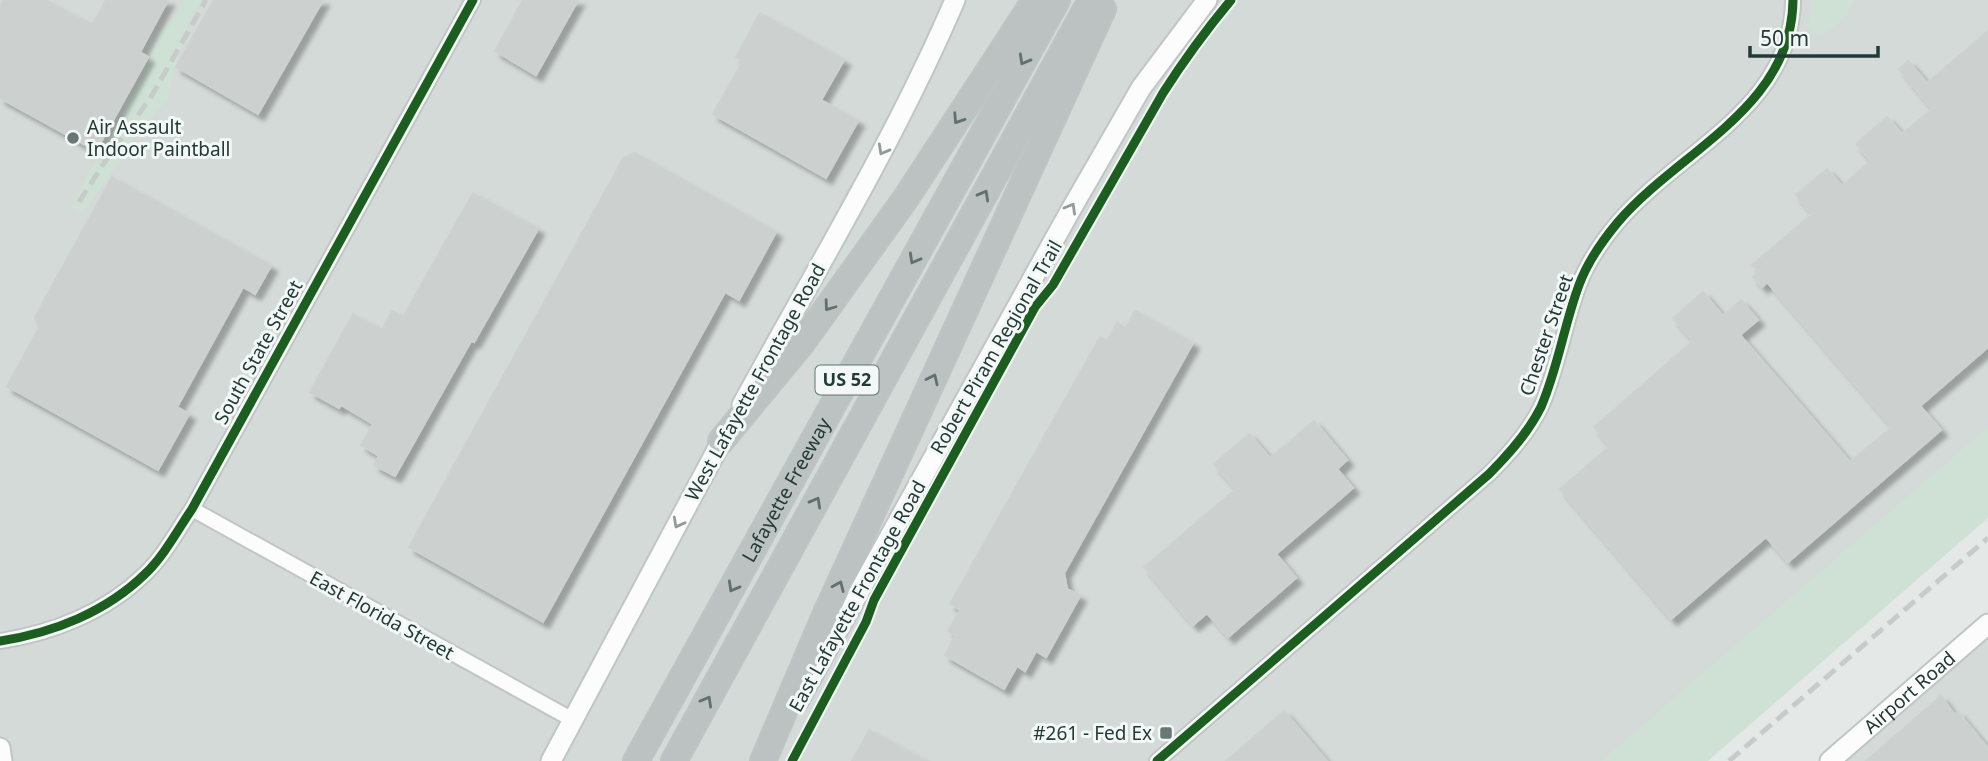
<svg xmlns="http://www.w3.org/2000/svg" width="1988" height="761" font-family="'Noto Sans',sans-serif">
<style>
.built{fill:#d3dad7}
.green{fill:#cfe1d5}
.building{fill:#ccd0cf;stroke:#cdd2d0;stroke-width:2;filter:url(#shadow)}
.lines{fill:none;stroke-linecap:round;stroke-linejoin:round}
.street-casing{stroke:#c1c6c4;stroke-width:18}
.secondary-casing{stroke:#c0c6c4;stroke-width:23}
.highway-casing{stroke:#bdc5c3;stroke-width:28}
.street{stroke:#fbfcfb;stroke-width:14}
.secondary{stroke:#fbfcfb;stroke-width:19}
.highway{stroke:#bbc2c1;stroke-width:24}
.rail{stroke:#c7cbca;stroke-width:5;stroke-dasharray:14 7;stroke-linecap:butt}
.cycleway-casing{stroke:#f3f8f6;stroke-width:13}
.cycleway{stroke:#1b5e20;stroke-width:9}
.oneway{stroke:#60716e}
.oneway2{stroke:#8f9c99}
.poi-dot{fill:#677875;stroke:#f3f8f6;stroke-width:2.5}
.labels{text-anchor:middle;stroke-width:6;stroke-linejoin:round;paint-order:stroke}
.shield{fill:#f3f8f6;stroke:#617470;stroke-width:2}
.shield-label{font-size:18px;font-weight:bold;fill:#233b37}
.poi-label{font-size:19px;fill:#233b37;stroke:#f3f8f6;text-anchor:start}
.street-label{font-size:19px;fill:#233b37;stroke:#f3f8f6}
</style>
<defs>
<filter id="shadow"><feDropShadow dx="6" dy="6" stdDeviation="2" flood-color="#0004"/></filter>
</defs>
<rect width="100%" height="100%" fill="#e4e9e7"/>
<g class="built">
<path d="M 0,0 L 1988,0 L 1988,485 L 1677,761 L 0,761 Z"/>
<path d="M 1988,627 L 1988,761 L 1830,761 Z"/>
</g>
<g class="green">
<path d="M 185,0 L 202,0 L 190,19 L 173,73 L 169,99 L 137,132 L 131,141 L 126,153 L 83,212 L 80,213 L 72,209 C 73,202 94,161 99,156 L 141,78 L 164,24 L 175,17 Z"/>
<path d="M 1811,0 L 1855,0 L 1845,18 L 1824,35 L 1814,33 L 1807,27 L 1811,12 Z"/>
<path d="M 1988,427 L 1988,518 L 1708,761 L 1601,761 Z"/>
</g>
<g class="building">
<path d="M 4,0 L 46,0 L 92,25 L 106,0 L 168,0 L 140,52 L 148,57 L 96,151 L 0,98 L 0,7 Z"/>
<path d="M 214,0 L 323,0 L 258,114 L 176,67 Z"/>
<path d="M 523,0 L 578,0 L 536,75 L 495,51 Z"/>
<path d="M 760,13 L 844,60 L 821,100 L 858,121 L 826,178 L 713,114 L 743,61 L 736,57 Z"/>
<path d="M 1988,31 L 1988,347 L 1920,406 L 1941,430 L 1788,562 L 1766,537 L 1671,619 L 1560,489 L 1610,446 L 1594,427 L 1693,341 L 1673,318 L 1703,292 L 1723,316 L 1741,300 L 1758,320 L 1740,335 L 1850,462 L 1892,427 L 1767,282 L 1762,287 L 1753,277 L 1759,272 L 1752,265 L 1812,214 L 1796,195 L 1827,169 L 1842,186 L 1871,161 L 1856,144 L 1887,117 L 1902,134 L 1932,109 L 1899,69 L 1908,61 L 1927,83 Z"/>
<path d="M 635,153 L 776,232 L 739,300 L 725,292 L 543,622 L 409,547 L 624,157 Z"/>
<path d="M 112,177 L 271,266 L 255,294 L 243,287 L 177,407 L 189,414 L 158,470 L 7,386 L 39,328 L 35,317 Z"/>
<path d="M 473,193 L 538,229 L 474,342 L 471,341 L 395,476 L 374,465 L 379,456 L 361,445 L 373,424 L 341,405 L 339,408 L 310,392 L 353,314 L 382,330 L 392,311 L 403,317 Z"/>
<path d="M 1135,311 L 1193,343 L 1064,573 L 1067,589 L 1080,596 L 1046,657 L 1036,651 L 1025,671 L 1017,666 L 1004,689 L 945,655 L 956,635 L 948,631 L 960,610 L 950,604 L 1100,337 L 1107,341 L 1117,323 L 1126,328 Z"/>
<path d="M 1314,421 L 1347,460 L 1337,469 L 1353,488 L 1276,554 L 1296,578 L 1228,637 L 1207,613 L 1193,625 L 1144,567 L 1236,489 L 1214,464 L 1249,434 L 1270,458 Z"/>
<path d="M 1941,696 L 1955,715 L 1958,712 L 1988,748 L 1988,761 L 1866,761 Z"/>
<path d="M 1284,711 L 1327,761 L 1226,761 Z"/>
<path d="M 869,730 L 926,761 L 852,761 Z"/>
</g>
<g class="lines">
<defs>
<g id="street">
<path d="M 192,509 L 573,720"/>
<path d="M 0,641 C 53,633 106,612 145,574 C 164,556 177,531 192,509 L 473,0"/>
<path d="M 1157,761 L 1489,474 C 1509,454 1528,433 1541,407 C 1558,368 1564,325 1579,285 C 1587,263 1603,240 1618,222 C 1680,150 1792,108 1793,0"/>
</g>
<g id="secondary">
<path d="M 742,405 C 815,271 895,140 955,0"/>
<path d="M 798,702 L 1069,213 L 1141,88 L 1207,0"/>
<path d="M 0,748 L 2,761"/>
<path d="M 551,761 L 727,431"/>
<path id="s1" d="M 1830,761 L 1988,624"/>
</g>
<g id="highway">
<path d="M 721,441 L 802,343 L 906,198 L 1035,0"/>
<path id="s2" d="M 636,761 L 1057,0"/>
<path d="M 674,761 L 1091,0"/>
<path d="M 763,761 L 827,611 L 1103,9"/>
</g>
</defs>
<use href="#street" class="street-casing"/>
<use href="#secondary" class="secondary-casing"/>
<use href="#highway" class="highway-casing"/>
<use href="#street" class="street"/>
<use href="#secondary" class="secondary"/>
<use href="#highway" class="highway"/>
<g class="rail">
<path d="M 79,202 L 110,154 L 151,97 L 206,0"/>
<path d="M 1729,761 L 1988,538"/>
</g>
<defs>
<g id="cycleway">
<path d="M 0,641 C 53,633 106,612 145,574 C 164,556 177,531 192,509 L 473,0"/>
<path d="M 792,761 L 866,622 L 874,600 L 1035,307 L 1053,285 L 1163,93 C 1184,60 1206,30 1231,0"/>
<path d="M 1157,761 L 1489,474 C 1509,454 1528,433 1541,407 C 1558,368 1564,325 1579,285 C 1587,263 1603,240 1618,222 C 1680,150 1792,108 1793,0"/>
</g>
</defs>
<use href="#cycleway" class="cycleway-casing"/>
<use href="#cycleway" class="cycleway"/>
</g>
<defs><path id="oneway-chevron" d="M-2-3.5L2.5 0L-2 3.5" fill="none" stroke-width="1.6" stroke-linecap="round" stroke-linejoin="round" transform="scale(1.75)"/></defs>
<g class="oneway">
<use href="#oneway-chevron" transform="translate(1024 60) rotate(119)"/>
<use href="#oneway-chevron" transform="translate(958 119) rotate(123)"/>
<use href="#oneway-chevron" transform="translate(984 195) rotate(-61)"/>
<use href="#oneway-chevron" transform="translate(914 259) rotate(119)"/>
<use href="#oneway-chevron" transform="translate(829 306) rotate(126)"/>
<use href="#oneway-chevron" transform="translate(933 379) rotate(-65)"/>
<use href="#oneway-chevron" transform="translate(816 502) rotate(-61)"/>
<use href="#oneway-chevron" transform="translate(839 586) rotate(-66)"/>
<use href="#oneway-chevron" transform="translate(733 587) rotate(119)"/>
<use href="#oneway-chevron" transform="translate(707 701) rotate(-61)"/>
</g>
<g class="oneway2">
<use href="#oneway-chevron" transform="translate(883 150) rotate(119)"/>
<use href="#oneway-chevron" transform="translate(1071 208) rotate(-60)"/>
<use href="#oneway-chevron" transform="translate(678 523) rotate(118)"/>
</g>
<g class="poi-dot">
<circle cx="73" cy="138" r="7"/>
<rect x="1159" y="726" width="14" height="14" rx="3.5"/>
</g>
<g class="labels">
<rect class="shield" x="815.5" y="365.5" width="63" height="29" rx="5"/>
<g class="shield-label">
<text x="847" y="386">US 52</text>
</g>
<g class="poi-label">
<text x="87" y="134">Air Assault<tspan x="87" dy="22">Indoor Paintball</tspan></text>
<text x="1152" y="740" text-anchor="end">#261 - Fed Ex</text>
</g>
<g class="street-label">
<text transform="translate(1546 335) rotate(-71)" y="7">Chester Street</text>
<text transform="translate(996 347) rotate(-60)" y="7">Robert Piram Regional Trail</text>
<text transform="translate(258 352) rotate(-61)" y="7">South State Street</text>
<text transform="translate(755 382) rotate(-61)" y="7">West Lafayette Frontage Road</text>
<text dy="7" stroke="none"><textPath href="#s2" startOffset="310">Lafayette Freeway</textPath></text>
<text transform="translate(857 596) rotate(-61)" y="7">East Lafayette Frontage Road</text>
<text transform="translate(382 615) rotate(29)" y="7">East Florida Street</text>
<text dy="7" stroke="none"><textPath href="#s1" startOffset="105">Airport Road</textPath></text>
</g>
</g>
<path d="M1750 46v10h128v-10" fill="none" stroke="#233b37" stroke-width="3.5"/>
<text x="1760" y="46" font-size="21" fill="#233b37" stroke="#f3f8f6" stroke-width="5" paint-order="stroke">50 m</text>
</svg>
